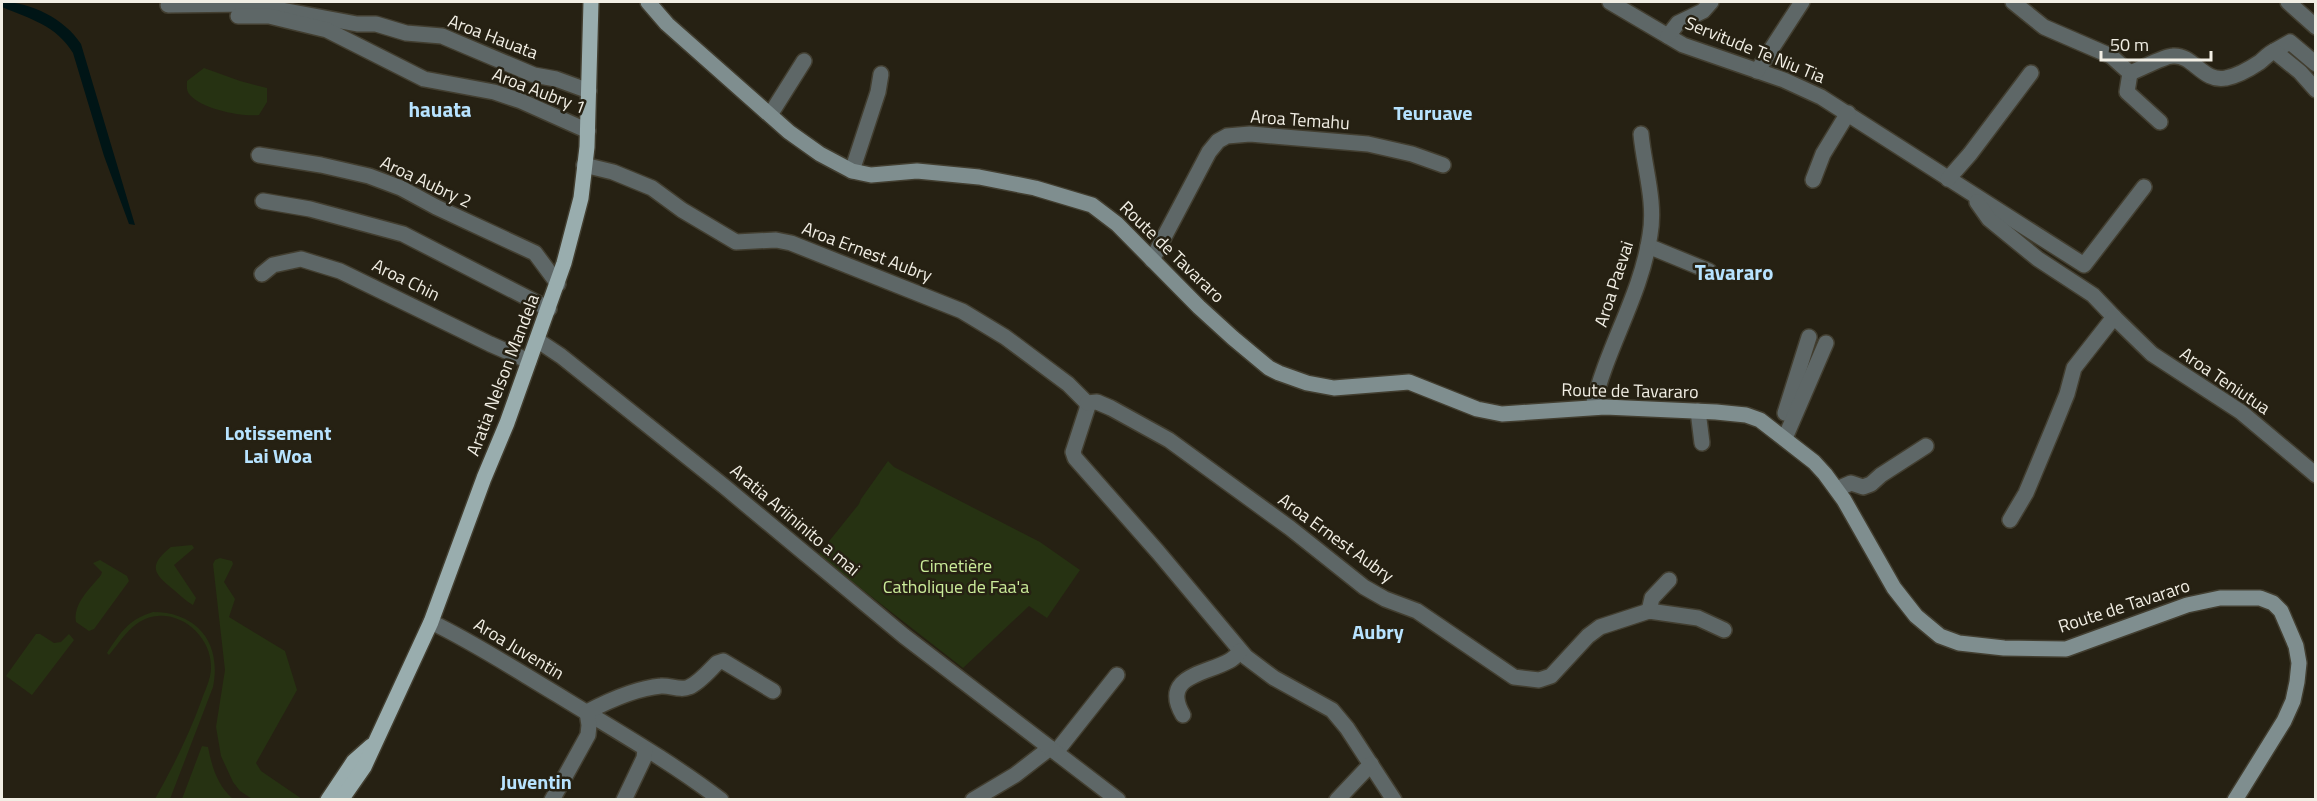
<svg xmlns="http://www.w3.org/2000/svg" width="2317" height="801" font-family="'Titillium Web',sans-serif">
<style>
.green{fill:#263212}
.water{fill:#001516}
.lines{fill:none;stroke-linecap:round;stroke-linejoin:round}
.minor-casing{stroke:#423e30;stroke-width:18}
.tertiary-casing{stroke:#423e30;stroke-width:18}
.secondary-casing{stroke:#423e30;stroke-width:18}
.primary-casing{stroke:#423e30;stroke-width:18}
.minor{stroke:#5e6767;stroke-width:15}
.tertiary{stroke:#5e6767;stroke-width:15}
.secondary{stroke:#7f8e8f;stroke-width:15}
.primary{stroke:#99adae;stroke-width:15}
.labels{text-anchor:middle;stroke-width:5;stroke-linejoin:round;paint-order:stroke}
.street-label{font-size:18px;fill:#f1eee4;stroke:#262113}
.park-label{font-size:18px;fill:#cbec9a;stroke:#262113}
.neighbourhood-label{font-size:20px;font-weight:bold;fill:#b7e3ff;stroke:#262113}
.quarter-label{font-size:21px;font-weight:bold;fill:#b7e3ff;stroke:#262113}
</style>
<rect width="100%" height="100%" fill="#262113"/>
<g class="green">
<path d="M 204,68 L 240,81 L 267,88 L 267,102 L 259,115 C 241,117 202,109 190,95 C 186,91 187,86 187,81 Z"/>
<path d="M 888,461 L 894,467 L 1040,542 L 1080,570 L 1047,618 L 1029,606 L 963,668 L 818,555 L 859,504 L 861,499 Z"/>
<path d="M 192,545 L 194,548 L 174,565 L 196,598 L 193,605 C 186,601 180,595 174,590 C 154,574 147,566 171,547 Z"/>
<path d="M 220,558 L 232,561 L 233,564 L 224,582 L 235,599 L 229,617 L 285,651 L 297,690 L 256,763 L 261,771 L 302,799 L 252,799 L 240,791 L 233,782 L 221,756 L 216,727 L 225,670 L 213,564 L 215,560 Z"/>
<path d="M 100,560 L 127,576 L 129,581 L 94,629 L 89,631 L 76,622 C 73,603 90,589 101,575 L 102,572 L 93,563 Z"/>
<path d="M 153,612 C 197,612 222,643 213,687 L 170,799 L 155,799 C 173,767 189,735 202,699 C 205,690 211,679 211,668 C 212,635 177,606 145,619 C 129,626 120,642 109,655 L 107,653 C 120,633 129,619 153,612 Z"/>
<path d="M 36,634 L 40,634 L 54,643 L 61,642 L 69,634 L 74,640 L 32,695 L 6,676 Z"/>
<path d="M 202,746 L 208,747 C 212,767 217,785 233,799 L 182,799 Z"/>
</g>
<path class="water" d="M 2,2 C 31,2 65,19 81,44 L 135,225 L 129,224 L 104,156 L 73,53 C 56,25 30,19 2,7 Z"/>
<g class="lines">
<defs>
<g id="minor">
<path d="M 1610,2 L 1683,45 L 1784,80 L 1821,97 L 2084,265 L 2144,187"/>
<path d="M 2013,2 L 2044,27 L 2111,56 L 2130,73 L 2127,92 L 2160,122"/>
<path d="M 2288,2 L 2316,27"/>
<path d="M 168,5 L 249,4 L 357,24 L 376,24 L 406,33 L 442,36 L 534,75 L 556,79 L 589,91"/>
<path d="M 238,16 L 269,16 L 327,30 L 424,79 L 494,92 L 521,101 L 588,131"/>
<path d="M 1668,36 L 1678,23 L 1703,11 L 1711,2"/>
<path d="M 2274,51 L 2290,42 L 2316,64"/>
<path d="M 1757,71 L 1802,2"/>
<path d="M 2130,73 C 2141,69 2164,56 2173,56 C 2193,54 2203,83 2226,78 C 2237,76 2251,68 2260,62 C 2265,58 2268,54 2274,51 L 2300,72 L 2316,90"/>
<path d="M 770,115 L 804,61"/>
<path d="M 259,155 L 321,165 L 369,176 L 401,188 L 436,207 L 535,253 L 558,284"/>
<path d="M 584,165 L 613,172 L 652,188 L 682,210 L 736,242 L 776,240 L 791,243 L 962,311 L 1005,337 L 1068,384 L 1087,403 L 1087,409 L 1073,452 L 1075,458 L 1158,552 L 1246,657 L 1274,678 L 1332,710 L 1347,728 L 1394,800"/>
<path d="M 852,171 L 878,92 L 881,74"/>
<path d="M 1948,179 L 1970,154 L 2031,73"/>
<path d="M 1813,180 L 1823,154 L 1848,113"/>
<path d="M 263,201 L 310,209 L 403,234 L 549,309"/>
<path d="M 1977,202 L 1989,219 L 2038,259 L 2093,295 L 2114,317"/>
<path d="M 1648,246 L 1709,271"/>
<path d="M 1152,260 L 1209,152 L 1218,141 L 1227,136 L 1250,134 L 1368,144 L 1412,154 L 1443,165"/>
<path d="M 262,274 L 273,265 L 301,259 L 340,271 L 490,344 L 529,361"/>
<path d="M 1087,403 L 1097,402 L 1111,408 L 1169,440 L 1290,528 L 1364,587 L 1385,599 L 1417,611 L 1514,677 L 1539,680 L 1551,676 L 1588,636 L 1600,627 L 1649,611 L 1698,618 L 1724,630"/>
<path d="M 1593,407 C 1606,348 1641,296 1650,235 C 1656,202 1644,167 1641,134"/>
<path d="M 1698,411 L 1702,443"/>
<path d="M 1785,413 L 1809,337"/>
<path d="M 1785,438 L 1826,343"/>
<path d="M 1837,489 L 1851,483 L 1863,487 L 1871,484 L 1881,475 L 1926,446"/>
<path d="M 2010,520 L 2026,493 L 2054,426 L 2067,394 L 2074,368 L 2114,317 L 2152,354 L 2241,412 L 2316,475"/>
<path d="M 1649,611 L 1652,598 L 1669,580"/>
<path d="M 431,622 C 475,643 516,670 558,695 C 613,729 670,761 721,800"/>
<path d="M 1183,715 C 1160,676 1206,674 1229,661 C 1233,659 1237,655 1240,651"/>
<path d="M 1056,752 L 1117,675"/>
<path d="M 552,800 L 588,735 L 589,725 L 587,712 C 608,701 637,688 661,686 C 670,685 680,691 689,687 C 699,683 709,671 717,663 L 723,661 L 773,691"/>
<path d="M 624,800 L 644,758 L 645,749"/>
<path d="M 973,800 L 1015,775 L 1050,748"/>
<path d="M 1337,800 L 1371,764"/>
</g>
<path id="tertiary" d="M 537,340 L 561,356 L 725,487 L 904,636 L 1118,800"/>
<path id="secondary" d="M 648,2 L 667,24 L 789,132 L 820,154 L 852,171 L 871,175 L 917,171 L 979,177 L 1035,188 L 1092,205 L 1117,224 L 1199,307 L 1233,338 L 1269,368 L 1279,373 L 1307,383 L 1334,388 L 1409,382 L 1477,409 L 1502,414 L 1605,407 L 1716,412 L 1746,415 L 1760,420 L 1814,462 L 1825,474 L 1844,500 L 1894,588 L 1916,616 L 1940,636 L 1959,643 L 2004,648 L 2066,649 L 2187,605 L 2220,598 L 2260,598 L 2273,603 L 2281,611 L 2296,646 L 2299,663 L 2297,682 L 2293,701 L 2284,721 L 2235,800"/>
<g id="primary">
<path d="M 328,800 L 354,761 L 371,746"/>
<path d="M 341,800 L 364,767 L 431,622 L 484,478 L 507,423 L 564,263 L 581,198 L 587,147 L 591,2"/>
</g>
</defs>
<use href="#minor" class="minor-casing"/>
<use href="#tertiary" class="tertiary-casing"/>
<use href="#secondary" class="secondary-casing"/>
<use href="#primary" class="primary-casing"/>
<use href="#minor" class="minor"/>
<use href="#tertiary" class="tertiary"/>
<use href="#secondary" class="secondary"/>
<use href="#primary" class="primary"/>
</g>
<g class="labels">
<g class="street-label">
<text transform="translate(493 37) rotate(21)" y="6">Aroa Hauata</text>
<text transform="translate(1755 50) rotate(22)" y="6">Servitude Te Niu Tia</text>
<text transform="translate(539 91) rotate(21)" y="6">Aroa Aubry 1</text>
<text transform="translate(1300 120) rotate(4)" y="6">Aroa Temahu</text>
<text transform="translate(426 182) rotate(25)" y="6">Aroa Aubry 2</text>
<text transform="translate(867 252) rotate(21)" y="6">Aroa Ernest Aubry</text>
<text transform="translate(1172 252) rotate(44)" y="6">Route de Tavararo</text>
<text transform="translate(406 280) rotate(26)" y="6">Aroa Chin</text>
<text transform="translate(1614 284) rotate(-72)" y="6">Aroa Paevai</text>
<text transform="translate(503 375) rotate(-69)" y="6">Aratia Nelson Mandela</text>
<text transform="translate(2225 381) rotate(34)" y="6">Aroa Teniutua</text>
<text transform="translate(1630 391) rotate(1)" y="6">Route de Tavararo</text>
<text transform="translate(795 520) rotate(40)" y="6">Aratia Ariininito a mai</text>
<text transform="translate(1336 538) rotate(36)" y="6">Aroa Ernest Aubry</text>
<text transform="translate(2124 606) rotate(-18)" y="6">Route de Tavararo</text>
<text transform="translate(519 649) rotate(31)" y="6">Aroa Juventin</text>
</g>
<g class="park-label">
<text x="956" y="572">Cimetière<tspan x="956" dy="21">Catholique de Faa'a</tspan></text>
</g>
<g class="neighbourhood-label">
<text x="1433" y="120">Teuruave</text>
<text x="278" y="440">Lotissement<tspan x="278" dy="23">Lai Woa</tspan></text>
<text x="1378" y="639">Aubry</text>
<text x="536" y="789">Juventin</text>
</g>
<g class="quarter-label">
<text x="440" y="117">hauata</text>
<text x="1734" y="280">Tavararo</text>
</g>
</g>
<rect width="2317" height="801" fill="none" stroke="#f1eee4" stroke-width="6"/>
<path d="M2101 51v9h110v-9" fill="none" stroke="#f1eee4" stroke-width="3"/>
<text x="2110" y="51" font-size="18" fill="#f1eee4" stroke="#262113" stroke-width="4.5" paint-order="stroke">50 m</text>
</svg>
